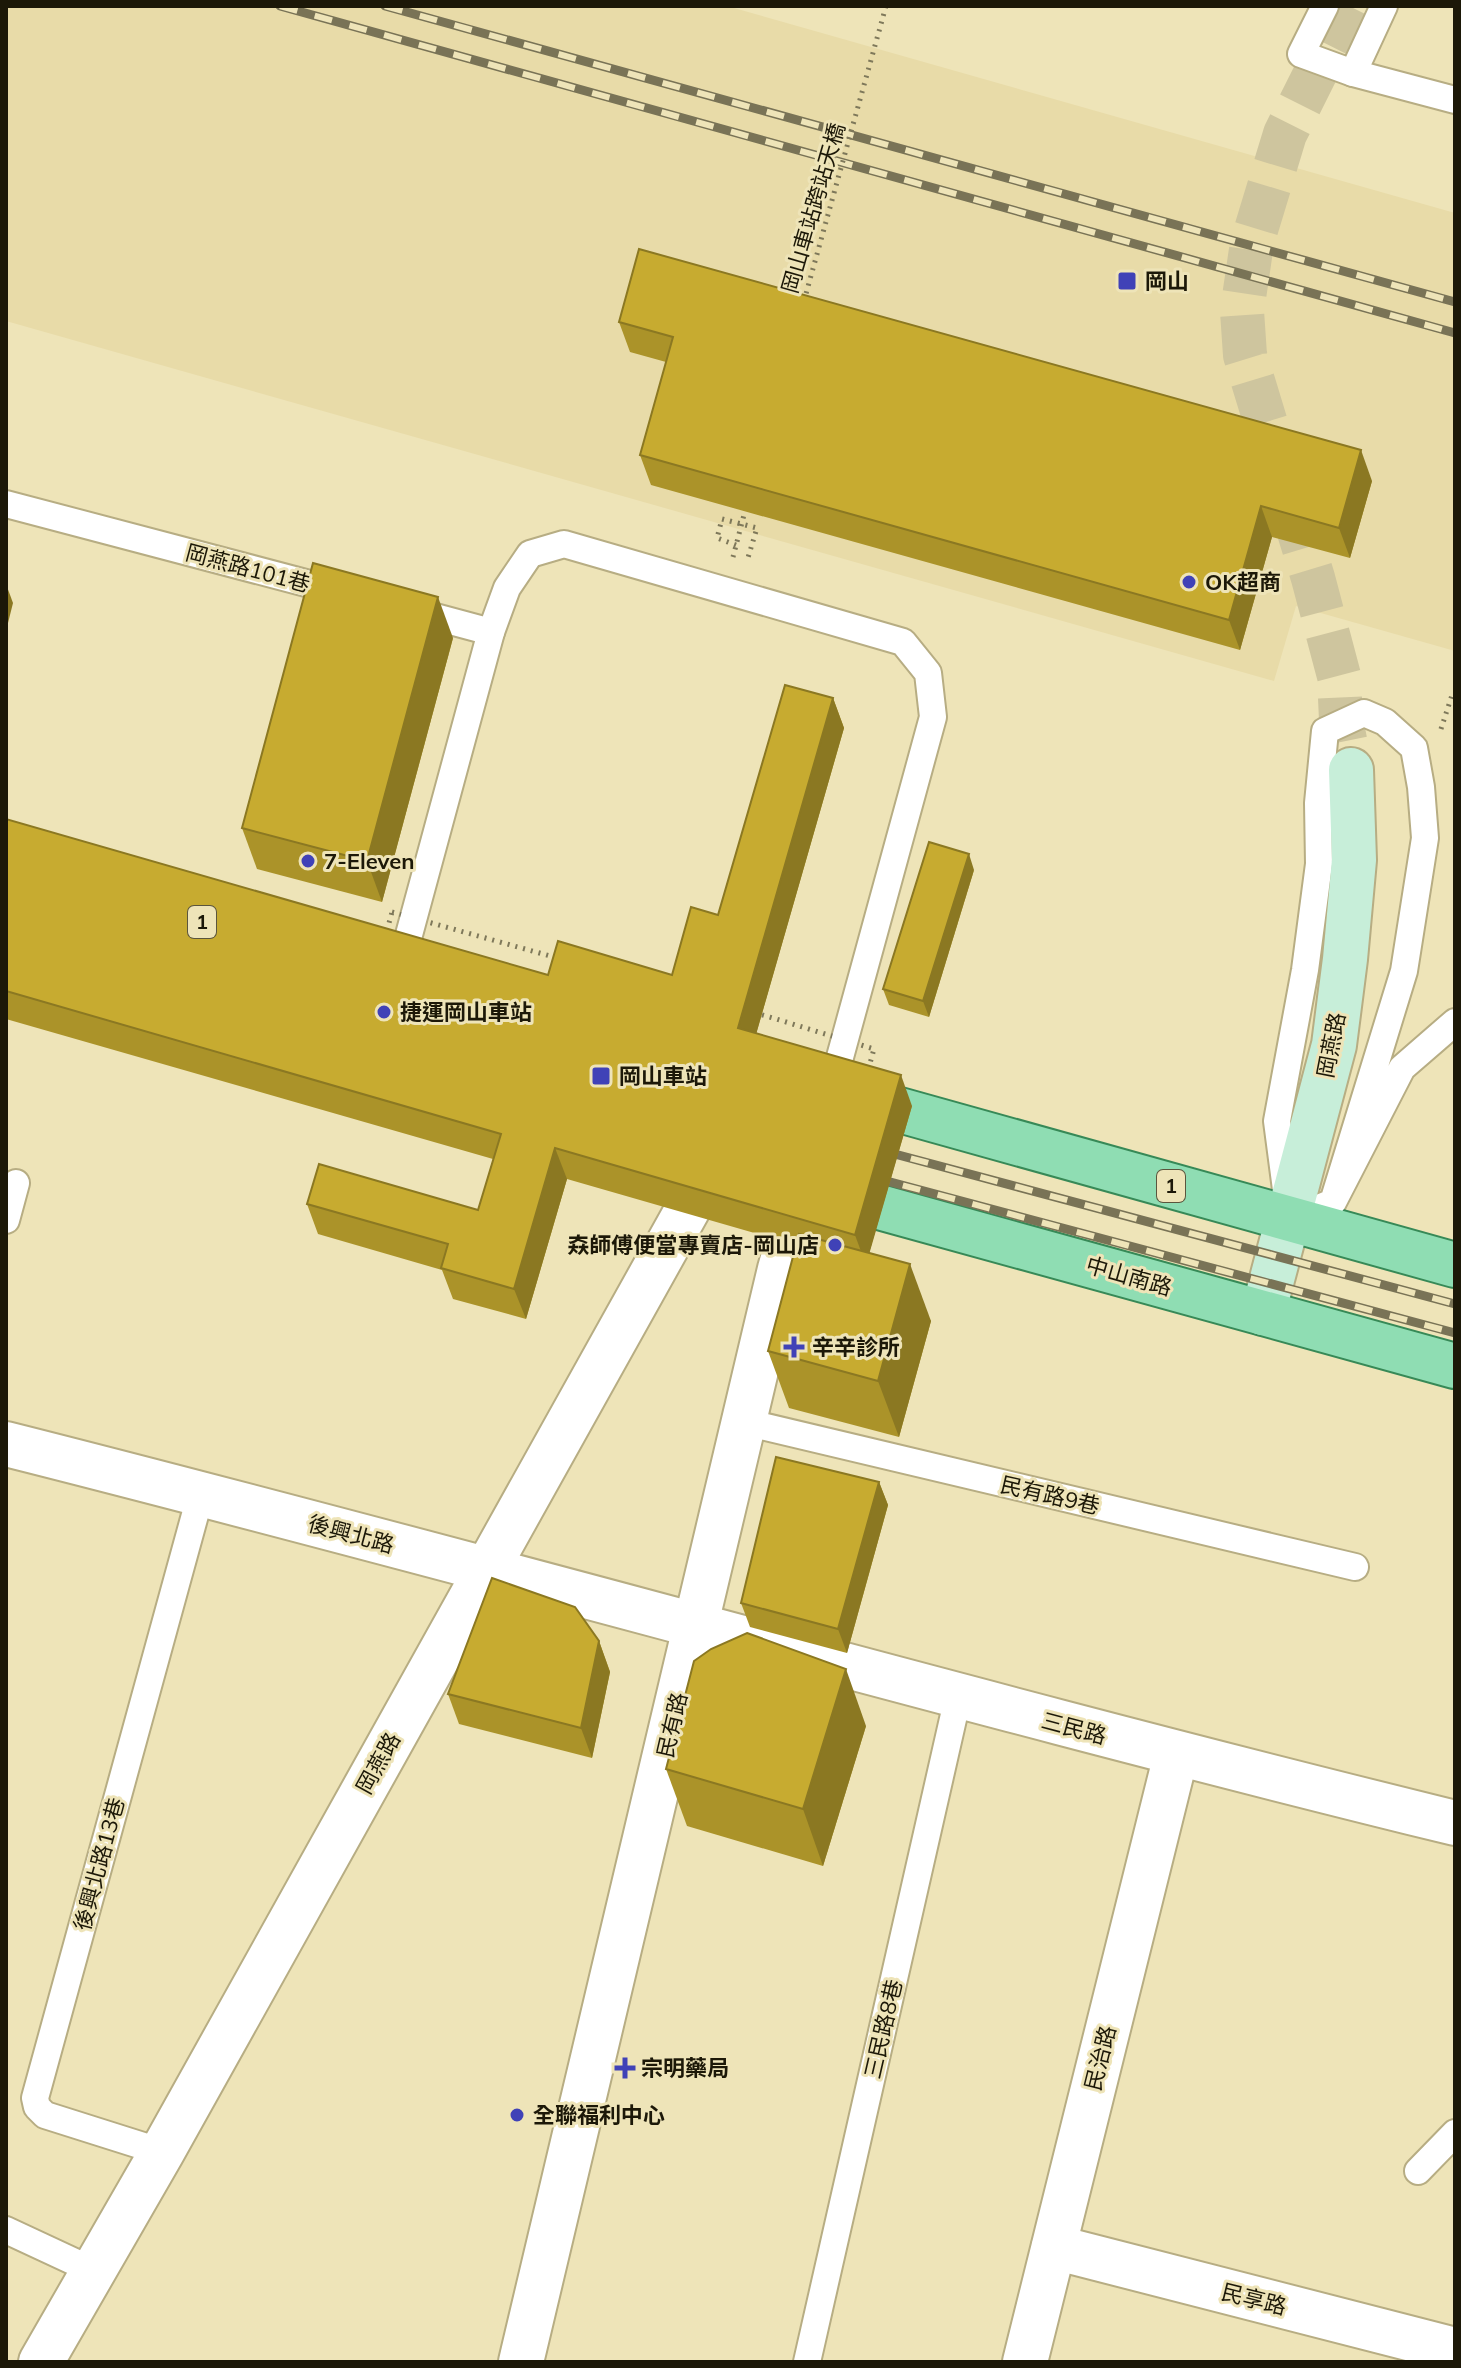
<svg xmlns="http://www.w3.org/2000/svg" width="1461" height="2368" font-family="Mulish,'Noto Sans TC',sans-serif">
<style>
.built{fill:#e8dba8}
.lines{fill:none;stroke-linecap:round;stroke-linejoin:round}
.secondary-tunnel{stroke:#cec59e;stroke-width:44;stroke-dasharray:44 22;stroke-linecap:butt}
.lane-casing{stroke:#b7ad83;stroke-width:30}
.street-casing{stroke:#b7ad83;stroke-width:48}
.secondary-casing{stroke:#b7ad83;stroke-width:48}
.primary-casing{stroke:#378957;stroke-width:48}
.path{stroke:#7e785a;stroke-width:5;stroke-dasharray:2 6;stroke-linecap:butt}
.lane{stroke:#fff;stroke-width:26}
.street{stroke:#fff;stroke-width:44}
.secondary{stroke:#c7eed9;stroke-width:44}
.primary{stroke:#8fddb3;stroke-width:44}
.rail-casing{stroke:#797356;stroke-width:9}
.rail{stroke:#eee4b8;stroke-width:6;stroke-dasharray:18;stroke-linecap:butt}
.path-bridge{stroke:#7e785a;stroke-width:5;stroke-dasharray:2 6;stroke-linecap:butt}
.wall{fill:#ab9329}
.shaded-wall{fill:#8b7822}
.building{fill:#c7ab30;stroke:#8b7822;stroke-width:2}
.poi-dot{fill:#4042b7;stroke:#eee4b8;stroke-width:3}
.labels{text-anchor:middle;stroke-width:6;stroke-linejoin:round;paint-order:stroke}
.shield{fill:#eee4b8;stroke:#5b553d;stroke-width:2}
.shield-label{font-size:20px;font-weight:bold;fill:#1c1808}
.street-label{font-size:22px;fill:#1c1808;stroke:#eee4b8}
.poi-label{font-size:22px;font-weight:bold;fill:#1c1808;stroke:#eee4b8;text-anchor:start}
</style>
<rect width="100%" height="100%" fill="#eee4b8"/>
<path class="built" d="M 6,6 L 727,6 L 1455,213 L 1455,651 L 1296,606 L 1274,681 L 6,321 Z"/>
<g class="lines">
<path class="secondary-tunnel" d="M 1349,6 L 1285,134 L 1252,243 L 1242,311 L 1245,355 L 1313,578 L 1339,676 L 1341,720 L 1351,770"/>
<defs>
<g id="lane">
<path d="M 1325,6 L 1301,54 L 1353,73 L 1384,6"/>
<path d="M 1353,73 L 1455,100"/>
<path d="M 6,504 L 340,592"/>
<path d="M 413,611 L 491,632"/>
<path d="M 400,968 L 491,632 L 507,588 L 530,554 L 564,544 L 903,642 L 928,673 L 933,717 L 831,1090"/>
<path d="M 1333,1202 L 1404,971 L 1425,838 L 1421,787 L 1414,748 L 1385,722 L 1364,713 L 1325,731 L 1318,803 L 1319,864 L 1305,970 L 1277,1121 L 1290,1220 L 1333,1202 L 1402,1068 L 1455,1022"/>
<path d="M 6,1220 L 16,1183"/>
<path d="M 745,1422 L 1355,1567"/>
<path d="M 162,2152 L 45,2115 L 37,2107 L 35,2098 L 201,1493"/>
<path d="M 1418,2171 L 1455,2133"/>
<path d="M 6,2230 L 94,2271"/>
<path d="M 807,2362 L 958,1697"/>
</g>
<g id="street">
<path d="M 6,1444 C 490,1566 970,1704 1455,1823"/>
<path d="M 1054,2247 L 1455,2350"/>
<path d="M 41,2362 L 162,2152 L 714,1162"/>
<path d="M 521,2362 L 780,1269 L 804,1185"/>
<path d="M 1025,2362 L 1176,1755"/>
</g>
<path id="secondary" d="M 1263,1313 L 1334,1045 L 1345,959 L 1354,860 L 1351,770"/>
<g id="primary">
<path d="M 853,1097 L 1455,1265"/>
<path d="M 825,1192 L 1455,1366"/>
</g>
</defs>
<use href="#lane" class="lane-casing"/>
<use href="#street" class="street-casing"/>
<use href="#secondary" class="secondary-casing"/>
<use href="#primary" class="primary-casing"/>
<g class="path">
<path d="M 736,545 L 717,538 L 722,519 L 757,528 L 747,561"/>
<path d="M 1441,729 L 1452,695"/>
<path d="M 392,912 L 773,1018 L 874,1049 L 820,1244 L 340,1105 Z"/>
</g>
<use href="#lane" class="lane"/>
<use href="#street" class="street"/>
<use href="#secondary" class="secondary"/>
<use href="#primary" class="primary"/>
<defs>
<g id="rail">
<path d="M 280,6 L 1455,333"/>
<path d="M 385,6 L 1455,302"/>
<path d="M 876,1149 L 1455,1304"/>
<path d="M 868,1176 L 1455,1333"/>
</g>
</defs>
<use href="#rail" class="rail-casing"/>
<use href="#rail" class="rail"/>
<g class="path-bridge">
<path d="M 804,301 L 886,6"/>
<path d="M 733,557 L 746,507"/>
</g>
</g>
<g class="wall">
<path d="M 619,322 L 1372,481 L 1350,558 L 1272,537 L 1240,650 L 651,485 L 640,455 L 666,362 L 630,352 Z"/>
<path d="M 453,638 L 382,902 L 257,869 L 242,828 Z"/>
<path d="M 833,698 L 844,728 L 756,1034 L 912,1106 L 869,1253 L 931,1321 L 899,1437 L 789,1408 L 768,1351 L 796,1245 L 567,1179 L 526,1319 L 453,1299 L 442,1270 L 318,1234 L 307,1204 L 478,1210 L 493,1159 L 6,1019 L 6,819 L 548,975 L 672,975 L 718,915 Z"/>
<path d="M 974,870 L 929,1017 L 889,1005 L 883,989 Z"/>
<path d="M 879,1482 L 888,1505 L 847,1653 L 750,1627 L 741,1603 Z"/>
<path d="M 599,1641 L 610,1672 L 592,1758 L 459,1724 L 448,1694 Z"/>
<path d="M 866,1726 L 823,1866 L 687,1826 L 666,1769 Z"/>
</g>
<g class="shaded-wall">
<path d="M 1361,450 L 1372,481 L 1350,558 L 1339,528 Z"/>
<path d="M 1261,506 L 1272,537 L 1240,650 L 1229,620 Z"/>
<path d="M 6,584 L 13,603 L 6,631 Z"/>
<path d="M 438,597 L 453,638 L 382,902 L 367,861 Z"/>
<path d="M 833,698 L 844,728 L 749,1059 L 738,1028 Z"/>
<path d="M 969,854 L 974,870 L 929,1017 L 923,1001 Z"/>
<path d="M 901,1075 L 912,1106 L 866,1265 L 855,1235 Z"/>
<path d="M 555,1148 L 567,1179 L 526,1319 L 514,1289 Z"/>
<path d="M 910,1264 L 931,1321 L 899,1437 L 878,1381 Z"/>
<path d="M 879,1482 L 888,1505 L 847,1653 L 838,1629 Z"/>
<path d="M 599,1641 L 610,1672 L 592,1758 L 581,1728 Z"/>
<path d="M 846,1669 L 866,1726 L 823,1866 L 803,1809 Z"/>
</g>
<g class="building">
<path d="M 639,249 L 1361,450 L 1339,528 L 1261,506 L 1229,620 L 640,455 L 673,337 L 619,322 Z"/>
<path d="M 313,563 L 438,597 L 367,861 L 242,828 Z"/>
<path d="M 785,685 L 833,698 L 738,1028 L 901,1075 L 855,1235 L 555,1148 L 514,1289 L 441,1268 L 448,1244 L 307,1204 L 319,1164 L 478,1210 L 501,1134 L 6,991 L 6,819 L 548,975 L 558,941 L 672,975 L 691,907 L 718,915 Z"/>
<path d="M 929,842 L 969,854 L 923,1001 L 883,989 Z"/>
<path d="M 799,1234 L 910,1264 L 878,1381 L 768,1351 Z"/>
<path d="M 776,1457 L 879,1482 L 838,1629 L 741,1603 Z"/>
<path d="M 492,1578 L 575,1607 L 599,1641 L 581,1728 L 448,1694 Z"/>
<path d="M 747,1633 L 846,1669 L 803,1809 L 666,1769 L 694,1661 L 711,1649 Z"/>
</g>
<g class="poi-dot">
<rect x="1117" y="271" width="20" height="20" rx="4"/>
<circle cx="1189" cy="582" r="8"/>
<circle cx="308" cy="861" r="8"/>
<circle cx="384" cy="1012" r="8"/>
<rect x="591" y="1066" width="20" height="20" rx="4"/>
<circle cx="835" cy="1245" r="8"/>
<path d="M790 1335h8v8h8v8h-8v8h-8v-8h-8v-8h8z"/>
<path d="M621 2056h8v8h8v8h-8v8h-8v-8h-8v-8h8z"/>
<circle cx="517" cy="2115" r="8"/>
</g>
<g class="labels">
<g class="shield">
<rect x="188" y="906" width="28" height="32" rx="6"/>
<rect x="1157" y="1170" width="28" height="32" rx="6"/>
</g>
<g class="shield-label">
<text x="202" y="929">1</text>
<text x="1171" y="1193">1</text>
</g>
<g class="street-label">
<text transform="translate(813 208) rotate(-74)" y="8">岡山車站跨站天橋</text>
<text transform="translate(248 568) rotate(15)" y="8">岡燕路101巷</text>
<text transform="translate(1331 1045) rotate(-79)" y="8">岡燕路</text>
<text transform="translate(1129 1276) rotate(16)" y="8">中山南路</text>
<text transform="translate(1050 1495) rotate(13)" y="8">民有路9巷</text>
<text transform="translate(351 1534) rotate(15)" y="8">後興北路</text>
<text transform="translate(672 1725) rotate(-77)" y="8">民有路</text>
<text transform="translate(1074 1728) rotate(15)" y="8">三民路</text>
<text transform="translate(378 1763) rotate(-61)" y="8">岡燕路</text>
<text transform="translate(99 1864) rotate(-75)" y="8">後興北路13巷</text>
<text transform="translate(883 2029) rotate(-77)" y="8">三民路8巷</text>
<text transform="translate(1100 2058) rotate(-76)" y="8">民治路</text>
<text transform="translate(1254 2299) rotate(14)" y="8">民享路</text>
</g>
<g class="poi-label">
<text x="1145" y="289">岡山</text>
<text x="1205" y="590">OK超商</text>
<text x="324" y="869">7-Eleven</text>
<text x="400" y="1020">捷運岡山車站</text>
<text x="619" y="1084">岡山車站</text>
<text x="819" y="1253" text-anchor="end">𡘙師傅便當專賣店-岡山店</text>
<text x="812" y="1355">辛辛診所</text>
<text x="641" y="2076">宗明藥局</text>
<text x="533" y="2123">全聯福利中心</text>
</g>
</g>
<rect width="1461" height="2368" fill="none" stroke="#1c1808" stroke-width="16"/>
</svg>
